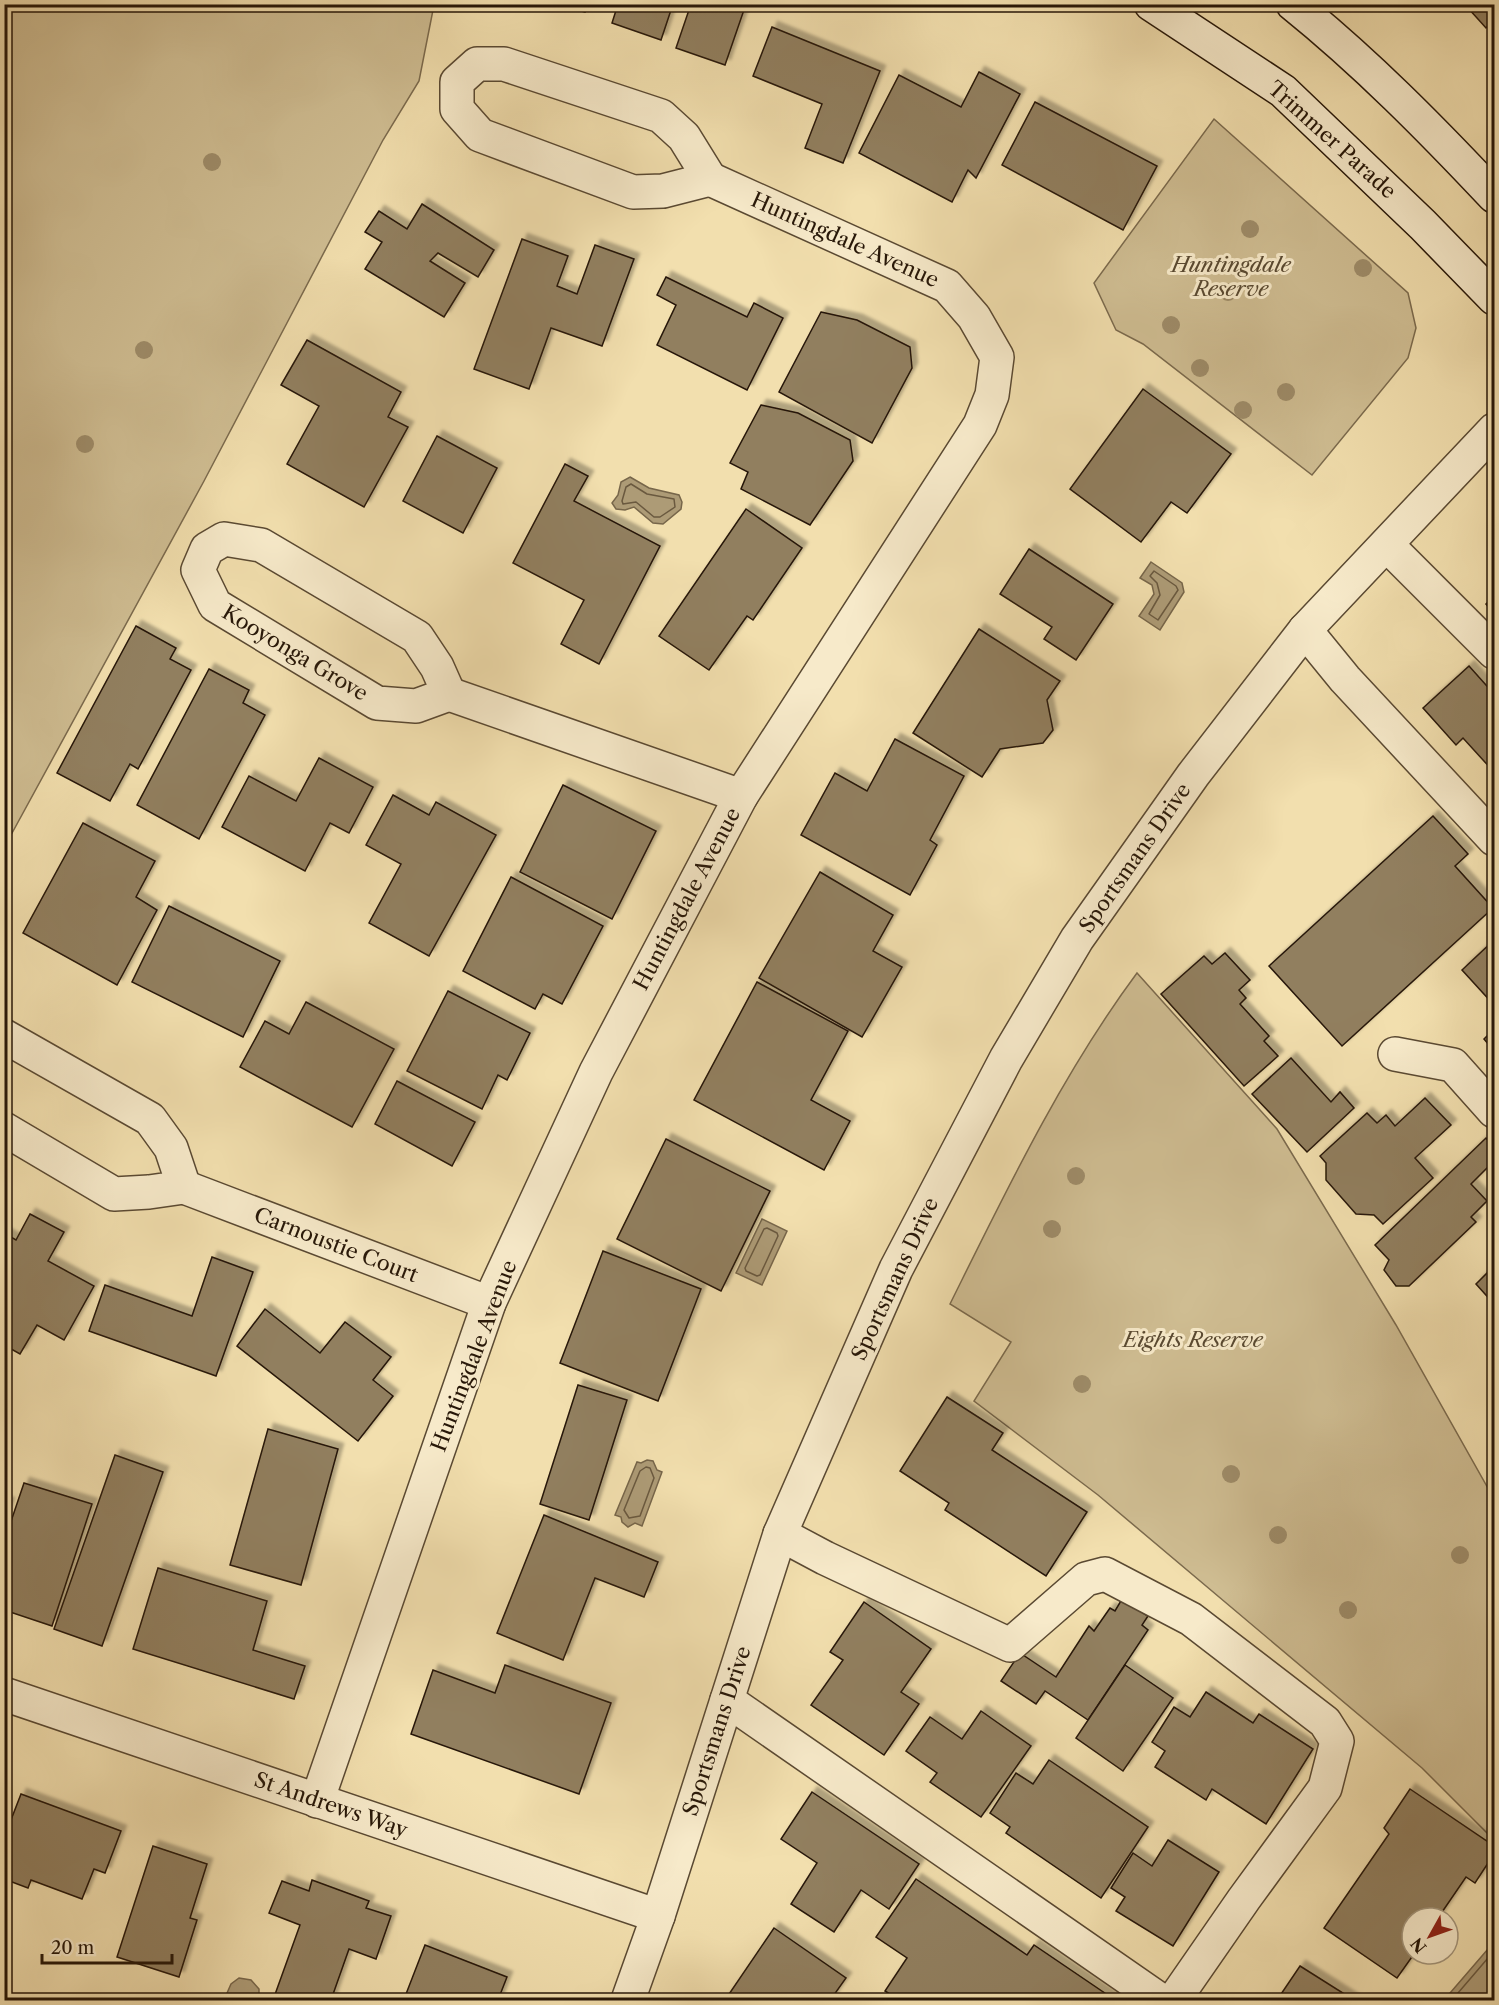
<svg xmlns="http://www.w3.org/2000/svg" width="1499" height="2005" font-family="'Libre Caslon Text',serif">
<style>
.green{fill:#cfbd92;stroke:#7b6a4d;stroke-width:1.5}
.water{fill:#ad9b76;stroke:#77664a;stroke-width:1.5}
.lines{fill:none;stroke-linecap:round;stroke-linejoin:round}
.shore{stroke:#6a593f;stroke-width:1.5}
.building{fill:#917f5e;stroke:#271708;stroke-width:1.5;filter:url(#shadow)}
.minor-casing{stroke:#5a4932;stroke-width:36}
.tertiary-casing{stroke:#5a4932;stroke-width:36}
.secondary-casing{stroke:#271708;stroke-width:36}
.minor{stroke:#f7eaca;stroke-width:33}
.tertiary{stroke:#f7eaca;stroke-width:33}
.secondary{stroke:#f7eaca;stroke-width:33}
.tree{fill:#9e8c69}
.labels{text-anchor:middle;stroke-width:6;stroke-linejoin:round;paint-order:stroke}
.street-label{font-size:21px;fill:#271708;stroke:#f7eaca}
.park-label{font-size:21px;font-style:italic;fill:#594931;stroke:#f7eaca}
</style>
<defs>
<filter id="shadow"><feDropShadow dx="5.5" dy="-5.5" stdDeviation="1.5" flood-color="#0004"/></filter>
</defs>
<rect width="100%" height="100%" fill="#f2dfae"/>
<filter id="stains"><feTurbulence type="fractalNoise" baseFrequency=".00333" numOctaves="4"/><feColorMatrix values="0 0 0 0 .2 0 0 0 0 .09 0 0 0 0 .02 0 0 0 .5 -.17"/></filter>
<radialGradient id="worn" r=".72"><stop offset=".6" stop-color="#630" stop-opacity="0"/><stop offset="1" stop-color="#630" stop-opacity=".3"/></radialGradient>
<g class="green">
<path d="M 5,4 L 434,5 L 419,81 L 383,140 L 204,481 L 5,846 Z"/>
<path d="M 1214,119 L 1408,293 L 1416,328 L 1408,358 L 1312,475 L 1143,344 L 1116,330 L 1094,283 Z"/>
<path d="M 1137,973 L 1277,1129 L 1396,1325 L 1494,1499 L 1494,1840 L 1422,1768 L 1098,1495 L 974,1401 L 1011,1342 L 950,1304 C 1006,1191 1062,1074 1137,973 Z"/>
</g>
<g class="water">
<path d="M 630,477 L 649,488 L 679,495 L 682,502 L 681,509 L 663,524 L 653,523 L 634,507 L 625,510 L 616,509 L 612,503 L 618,495 L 621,482 Z"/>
<path d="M 1151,562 L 1182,583 L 1184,592 L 1160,630 L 1139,616 L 1154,594 L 1152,585 L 1140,578 Z"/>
<path d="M 762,1219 L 787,1231 L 762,1285 L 736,1273 Z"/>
<path d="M 647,1460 L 653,1461 L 657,1470 L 662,1472 L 642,1526 L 635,1523 L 628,1527 L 622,1522 L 621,1517 L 615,1515 L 637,1462 L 641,1463 Z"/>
<path d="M 1494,1942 L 1494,2000 L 1444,2000 Z"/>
<path d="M 239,1978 L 251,1980 L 259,1989 L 259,1994 L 254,2000 L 224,2000 L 231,1984 Z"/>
</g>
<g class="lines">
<g class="shore">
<path d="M 631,484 L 647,494 L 674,499 L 675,507 L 660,517 L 654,517 L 636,502 L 623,504 L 622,501 L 626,487 Z"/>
<path d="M 1154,571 L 1176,586 L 1178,590 L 1158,620 L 1149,614 L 1160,595 L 1157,583 L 1150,576 Z"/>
<path d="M 767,1228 L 777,1233 L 778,1236 L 760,1275 L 757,1276 L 746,1271 L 745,1268 L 764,1229 Z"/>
<path d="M 646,1467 L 650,1468 L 654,1478 L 640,1516 L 629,1518 L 624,1510 L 640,1471 Z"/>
<path d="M 1452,2000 L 1494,1951"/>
</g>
</g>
<g class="building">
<path d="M 556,4 L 587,4 L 585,12 Z"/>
<path d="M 618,4 L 673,4 L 661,40 L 612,23 Z"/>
<path d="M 691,4 L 746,4 L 725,65 L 676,48 Z"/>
<path d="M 1472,4 L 1494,4 L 1494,20 L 1486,28 L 1468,8 Z"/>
<path d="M 772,27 L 880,71 L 843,163 L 805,148 L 822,104 L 753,76 Z"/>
<path d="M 979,72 L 1020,94 L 976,178 L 968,170 L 952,202 L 859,153 L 899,75 L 961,107 Z"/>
<path d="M 1035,102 L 1157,166 L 1123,230 L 1002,165 Z"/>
<path d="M 422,204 L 494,250 L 478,277 L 438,253 L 430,261 L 465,283 L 444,317 L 365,269 L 382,242 L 365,232 L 379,211 L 407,229 Z"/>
<path d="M 522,239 L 568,256 L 557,286 L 577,294 L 595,245 L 634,259 L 602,346 L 551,328 L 529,389 L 474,369 Z"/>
<path d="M 666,277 L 747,317 L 754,303 L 783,318 L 747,390 L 657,345 L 676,305 L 657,295 Z"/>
<path d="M 821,312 L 857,320 L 910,347 L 912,368 L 872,443 L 779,392 Z"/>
<path d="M 307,340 L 401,392 L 388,417 L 408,427 L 364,507 L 287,464 L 319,406 L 281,385 Z"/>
<path d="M 1143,389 L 1231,454 L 1187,513 L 1171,502 L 1141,542 L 1070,489 Z"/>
<path d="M 761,405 L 798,413 L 850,440 L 853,461 L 810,525 L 741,489 L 748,472 L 730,463 Z"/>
<path d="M 437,436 L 497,468 L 463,533 L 403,501 Z"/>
<path d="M 565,464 L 588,476 L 574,501 L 660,546 L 599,664 L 561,644 L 584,600 L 513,563 Z"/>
<path d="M 746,509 L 802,548 L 753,620 L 747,616 L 709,670 L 659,636 Z"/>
<path d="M 1029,549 L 1113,604 L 1076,660 L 1044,639 L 1052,627 L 1000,594 Z"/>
<path d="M 1494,596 L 1494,614 L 1486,604 Z"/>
<path d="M 136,626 L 176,648 L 170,659 L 191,670 L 138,769 L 130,764 L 110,801 L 57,773 Z"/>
<path d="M 979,629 L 1060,681 L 1047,700 L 1053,730 L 1043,743 L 1000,749 L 982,777 L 913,733 Z"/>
<path d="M 1469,666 L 1494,694 L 1494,772 L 1463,738 L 1456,745 L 1423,708 Z"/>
<path d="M 209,669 L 249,690 L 243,703 L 265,715 L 199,839 L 137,805 Z"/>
<path d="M 895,739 L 964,776 L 930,840 L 937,845 L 910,895 L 801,835 L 835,773 L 867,791 Z"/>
<path d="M 319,758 L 373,787 L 349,833 L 330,823 L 305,871 L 222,827 L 249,776 L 296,801 Z"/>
<path d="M 563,785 L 656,831 L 612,919 L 520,872 Z"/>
<path d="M 393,795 L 429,815 L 436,802 L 496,835 L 429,956 L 369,923 L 401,864 L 366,845 Z"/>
<path d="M 1433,816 L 1468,854 L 1455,866 L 1493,908 L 1342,1046 L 1269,966 Z"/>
<path d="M 83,823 L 155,861 L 136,897 L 157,910 L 117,985 L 23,933 Z"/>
<path d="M 820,872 L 893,915 L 873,951 L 902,967 L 862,1037 L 759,978 Z"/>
<path d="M 511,877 L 603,926 L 562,1004 L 543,994 L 535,1009 L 463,971 Z"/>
<path d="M 169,906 L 280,961 L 243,1037 L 132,982 Z"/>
<path d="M 1494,940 L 1494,1005 L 1462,970 Z"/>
<path d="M 1225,953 L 1250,980 L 1239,990 L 1246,998 L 1240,1004 L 1269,1036 L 1264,1041 L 1278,1056 L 1244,1086 L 1161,994 L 1204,956 L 1212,964 Z"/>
<path d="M 757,982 L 848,1031 L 811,1100 L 850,1121 L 824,1170 L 694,1100 Z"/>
<path d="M 448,991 L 530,1033 L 507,1080 L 498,1075 L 482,1109 L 407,1071 Z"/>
<path d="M 306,1002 L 394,1049 L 352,1127 L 240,1067 L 265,1021 L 289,1034 Z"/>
<path d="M 1494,1029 L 1494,1051 L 1484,1039 Z"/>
<path d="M 1291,1058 L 1331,1102 L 1340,1092 L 1354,1108 L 1307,1152 L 1252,1094 Z"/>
<path d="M 397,1081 L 475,1122 L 452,1166 L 375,1124 Z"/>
<path d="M 1425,1098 L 1451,1125 L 1415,1158 L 1433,1178 L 1383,1224 L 1374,1215 L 1356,1214 L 1326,1180 L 1326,1163 L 1320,1156 L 1367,1113 L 1377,1123 L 1386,1115 L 1395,1126 Z"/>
<path d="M 1486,1138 L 1494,1147 L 1494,1161 L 1471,1184 L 1487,1201 L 1471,1217 L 1476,1222 L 1409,1286 L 1396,1286 L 1384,1270 L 1389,1260 L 1375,1245 Z"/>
<path d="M 666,1139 L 770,1191 L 721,1291 L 617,1239 Z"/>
<path d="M 30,1214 L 64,1232 L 48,1261 L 94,1286 L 64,1340 L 37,1325 L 20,1354 L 4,1345 L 4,1233 L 16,1240 Z"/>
<path d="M 603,1251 L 701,1289 L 658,1401 L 560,1363 Z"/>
<path d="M 212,1257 L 253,1272 L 216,1376 L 89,1331 L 105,1285 L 192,1316 Z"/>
<path d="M 1494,1266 L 1494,1304 L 1476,1284 Z"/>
<path d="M 265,1309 L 320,1353 L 345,1322 L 391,1357 L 373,1380 L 393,1396 L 358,1441 L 237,1346 Z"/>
<path d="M 578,1385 L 627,1400 L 589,1520 L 540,1504 Z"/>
<path d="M 947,1397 L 1003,1433 L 992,1450 L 1087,1512 L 1046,1576 L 945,1510 L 949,1503 L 900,1471 Z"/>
<path d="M 268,1429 L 338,1449 L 301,1585 L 230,1565 Z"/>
<path d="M 115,1455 L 163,1472 L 102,1646 L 54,1629 Z"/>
<path d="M 24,1483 L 92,1504 L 52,1626 L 4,1610 L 4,1542 Z"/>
<path d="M 4,1502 L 9,1503 L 4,1518 Z"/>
<path d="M 544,1515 L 658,1562 L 644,1597 L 595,1578 L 563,1660 L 497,1633 Z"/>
<path d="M 158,1568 L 267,1601 L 253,1650 L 305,1666 L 294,1699 L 133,1649 Z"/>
<path d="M 1122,1599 L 1148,1616 L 1142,1625 L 1148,1630 L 1088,1720 L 1045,1691 L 1036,1704 L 1001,1681 L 1020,1653 L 1056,1677 L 1089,1626 L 1094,1631 L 1110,1608 L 1115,1611 Z"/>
<path d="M 864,1602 L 931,1649 L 901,1692 L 919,1704 L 884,1755 L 811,1705 L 843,1660 L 830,1652 Z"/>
<path d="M 505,1665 L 611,1703 L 579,1794 L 411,1734 L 433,1670 L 495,1693 Z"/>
<path d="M 1125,1665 L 1173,1698 L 1123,1771 L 1076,1738 Z"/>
<path d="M 1206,1692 L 1253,1723 L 1259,1714 L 1313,1749 L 1266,1824 L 1212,1789 L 1206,1800 L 1155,1767 L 1165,1751 L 1152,1742 L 1174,1707 L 1190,1717 Z"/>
<path d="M 981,1711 L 1031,1746 L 981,1817 L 930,1782 L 937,1773 L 906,1751 L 930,1717 L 962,1739 Z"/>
<path d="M 1049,1760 L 1148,1827 L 1101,1898 L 1006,1833 L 1010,1827 L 990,1813 L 1016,1773 L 1033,1784 Z"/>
<path d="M 1410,1789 L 1494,1846 L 1494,1854 L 1475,1883 L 1466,1877 L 1438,1918 L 1412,1918 L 1412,1954 L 1414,1954 L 1397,1978 L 1324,1928 L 1389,1834 L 1384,1828 Z"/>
<path d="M 812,1792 L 919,1864 L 889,1909 L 861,1890 L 834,1932 L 791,1904 L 817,1863 L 781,1839 Z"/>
<path d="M 21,1794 L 121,1831 L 105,1873 L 94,1869 L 82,1899 L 31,1880 L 28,1888 L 4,1879 L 4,1838 Z"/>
<path d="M 1168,1840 L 1219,1872 L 1173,1946 L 1116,1911 L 1125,1897 L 1111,1888 L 1133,1853 L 1152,1866 Z"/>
<path d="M 153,1846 L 207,1864 L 190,1918 L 197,1920 L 179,1977 L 117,1957 Z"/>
<path d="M 916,1879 L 1027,1955 L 1034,1945 L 1115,2000 L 899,2000 L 885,1991 L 907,1958 L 876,1937 Z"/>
<path d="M 312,1880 L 369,1901 L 366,1908 L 391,1916 L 376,1959 L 349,1949 L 331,2000 L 273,2000 L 300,1925 L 269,1913 L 282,1881 L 309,1891 Z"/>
<path d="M 774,1928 L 846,1978 L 831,1999 L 834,2000 L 725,2000 Z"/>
<path d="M 425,1945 L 507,1977 L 498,2000 L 422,2000 L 406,1994 Z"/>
<path d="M 1300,1966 L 1354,2000 L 1277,2000 Z"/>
</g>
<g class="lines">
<defs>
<g id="minor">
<path d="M 477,64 L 504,64 L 661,116 L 684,137 L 710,179 L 663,191 L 633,192 L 480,135 L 457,109 L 457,82 Z"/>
<path d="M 224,539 L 261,545 L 417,637 L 437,667 L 449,694 L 416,706 L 377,703 L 215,605 L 198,570 L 207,549 Z"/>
<path d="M 1387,545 L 1494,652"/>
<path d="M 1305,630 L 1345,679 L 1494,839"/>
<path d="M 449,694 L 741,796"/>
<path d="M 4,1036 L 150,1119 L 171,1148 L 184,1187 L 149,1192 L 114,1194 L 4,1129"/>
<path d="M 1395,1054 L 1453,1065 L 1494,1111"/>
<path d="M 184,1187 L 489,1303"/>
<path d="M 780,1534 L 825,1558 L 1010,1645 L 1086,1579 L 1105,1574 L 1191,1619 L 1325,1722 L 1337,1741 L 1325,1788 L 1244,1899 L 1174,2000"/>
<path d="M 4,1694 L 658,1916"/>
<path d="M 727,1700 L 1160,2000"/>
<path d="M 317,1801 L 489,1303 L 596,1072 L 741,796 L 980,425 L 992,395 L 997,357 L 974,317 L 947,286 L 710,179"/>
</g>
<path id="tertiary" d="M 628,2000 L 658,1916 L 780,1534 L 896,1269 L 1006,1059 L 1077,939 L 1193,775 L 1305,630 L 1494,430"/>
<g id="secondary">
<path d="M 1151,4 L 1283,91 L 1423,225 L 1494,298"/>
<path d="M 1293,4 C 1365,62 1431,129 1494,196"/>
</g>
</defs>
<use href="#minor" class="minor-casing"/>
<use href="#tertiary" class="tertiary-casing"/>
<use href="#secondary" class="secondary-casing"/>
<use href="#minor" class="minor"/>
<use href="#tertiary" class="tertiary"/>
<use href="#secondary" class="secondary"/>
</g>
<g class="tree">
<circle cx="212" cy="162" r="9"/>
<circle cx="1250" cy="229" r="9"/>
<circle cx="1363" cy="268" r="9"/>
<circle cx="1228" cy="292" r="9"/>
<circle cx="1171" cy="325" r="9"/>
<circle cx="144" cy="350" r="9"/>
<circle cx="1200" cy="368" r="9"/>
<circle cx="1286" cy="392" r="9"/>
<circle cx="1243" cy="410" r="9"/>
<circle cx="85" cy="444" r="9"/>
<circle cx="1076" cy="1176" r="9"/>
<circle cx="1052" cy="1229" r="9"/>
<circle cx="1082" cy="1384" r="9"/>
<circle cx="1231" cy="1474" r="9"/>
<circle cx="1278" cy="1535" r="9"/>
<circle cx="1460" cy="1555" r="9"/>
<circle cx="1348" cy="1610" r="9"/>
</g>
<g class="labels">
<g class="street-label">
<text transform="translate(1332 140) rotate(42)" y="7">Trimmer Parade</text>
<text transform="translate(845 240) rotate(24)" y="7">Huntingdale Avenue</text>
<text transform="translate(295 653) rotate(31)" y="7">Kooyonga Grove</text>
<text transform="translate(1135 858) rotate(-55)" y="7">Sportsmans Drive</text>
<text transform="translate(687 899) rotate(-62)" y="7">Huntingdale Avenue</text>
<text transform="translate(336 1245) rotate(21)" y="7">Carnoustie Court</text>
<text transform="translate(895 1279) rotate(-65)" y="7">Sportsmans Drive</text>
<text transform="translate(474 1356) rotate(-69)" y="7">Huntingdale Avenue</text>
<text transform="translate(717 1731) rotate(-72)" y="7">Sportsmans Drive</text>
<text transform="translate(331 1805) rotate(19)" y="7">St Andrews Way</text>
</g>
<g class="park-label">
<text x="1231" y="272">Huntingdale<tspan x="1231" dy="24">Reserve</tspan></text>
<text x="1193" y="1347">Eights Reserve</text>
</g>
</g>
<rect width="1499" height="2005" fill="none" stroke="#f2dfae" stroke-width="24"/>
<rect x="6" y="6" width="1487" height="1993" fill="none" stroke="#271708" stroke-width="3"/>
<rect x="12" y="12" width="1475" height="1981" fill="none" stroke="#271708" stroke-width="1.5"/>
<g transform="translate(1430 1936) rotate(230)"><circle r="28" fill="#f7eaca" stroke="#a4967c" stroke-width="1.5"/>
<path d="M0-4.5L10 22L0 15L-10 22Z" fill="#8f2418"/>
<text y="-9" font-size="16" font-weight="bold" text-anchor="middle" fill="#271708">N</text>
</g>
<path d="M42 1954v9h130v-9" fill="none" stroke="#271708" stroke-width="3"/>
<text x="51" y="1954" font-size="18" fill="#271708" stroke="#f7eaca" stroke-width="4.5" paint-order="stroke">20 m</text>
<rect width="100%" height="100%" filter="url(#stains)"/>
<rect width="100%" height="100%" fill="url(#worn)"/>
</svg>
